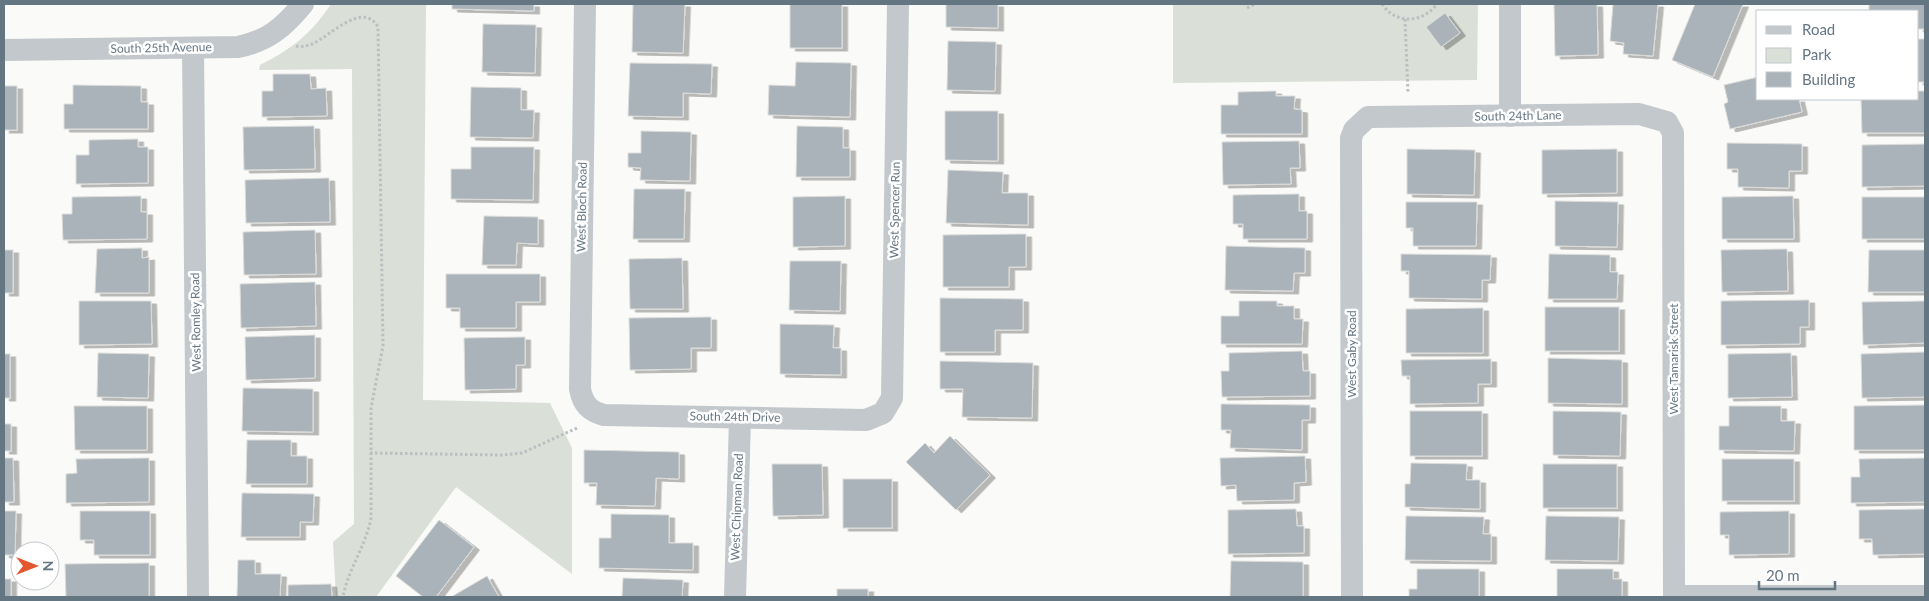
<svg xmlns="http://www.w3.org/2000/svg" width="1929" height="601" font-family="Lato,sans-serif">
<style>
.green{fill:#dadfd7}
.building{fill:#aab3b9;stroke:#dcdcda;filter:url(#shadow)}
.lines{fill:none;stroke-linecap:round;stroke-linejoin:round}
.path{stroke:#bbbfc2;stroke-width:3;stroke-dasharray:2.5 2.5;stroke-linecap:butt}
.minor{stroke:#c3c8cc;stroke-width:22}
.labels{text-anchor:middle;stroke-width:5;stroke-linejoin:round;paint-order:stroke}
.street-label{font-size:12px;fill:#657683;stroke:#fff}
</style>
<defs>
<filter id="shadow"><feDropShadow dx="5.5" dy="3" stdDeviation="0" flood-color="#0004"/></filter>
</defs>
<rect width="100%" height="100%" fill="#fafaf8"/>
<g class="green">
<path d="M 331,4 L 426,4 L 423,400 L 550,403 L 572,448 L 572,574 L 456,487 L 376,597 L 336,597 L 333,542 L 354,524 L 352,69 L 259,70 L 260,65 C 292,49 311,34 331,4 Z"/>
<path d="M 1173,4 L 1478,4 L 1477,80 L 1173,83 Z"/>
</g>
<g class="building">
<path d="M 452,4 L 534,4 L 534,11 L 452,9 Z"/>
<path d="M 633,4 L 685,4 L 683,53 L 632,52 Z"/>
<rect x="790" y="4" width="52" height="44"/>
<path d="M 946,4 L 998,4 L 998,28 L 946,27 Z"/>
<path d="M 1554,4 L 1597,4 L 1598,55 L 1555,56 Z"/>
<path d="M 1613,4 L 1658,4 L 1653,56 L 1623,54 L 1624,43 L 1610,41 Z"/>
<path d="M 1695,4 L 1743,4 L 1713,77 L 1672,60 Z"/>
<path d="M 1869,4 L 1925,4 L 1925,29 L 1918,29 L 1918,11 L 1869,11 Z"/>
<path d="M 1445,13 L 1460,33 L 1441,47 L 1426,27 Z"/>
<path d="M 483,24 L 536,25 L 535,73 L 482,72 Z"/>
<rect x="1918" y="39" width="7" height="43"/>
<path d="M 948,41 L 996,42 L 995,91 L 947,90 Z"/>
<path d="M 796,62 L 851,63 L 850,117 L 768,115 L 769,85 L 795,86 Z"/>
<path d="M 630,63 L 712,64 L 711,94 L 683,93 L 683,117 L 628,116 Z"/>
<path d="M 273,74 L 310,74 L 311,89 L 326,88 L 327,116 L 262,117 L 262,91 L 273,91 Z"/>
<path d="M 1758,77 L 1758,99 L 1799,99 L 1802,112 L 1730,129 L 1724,104 L 1728,102 L 1724,85 Z"/>
<path d="M 73,85 L 141,86 L 141,102 L 148,102 L 148,129 L 64,129 L 64,104 L 73,104 Z"/>
<rect x="4" y="86" width="13" height="44"/>
<path d="M 471,87 L 521,88 L 521,110 L 534,110 L 533,138 L 470,137 Z"/>
<path d="M 1276,91 L 1276,96 L 1295,96 L 1294,109 L 1302,110 L 1302,134 L 1221,134 L 1221,105 L 1238,105 L 1238,92 Z"/>
<path d="M 1918,91 L 1925,91 L 1925,133 L 1862,133 L 1861,99 L 1918,99 Z"/>
<path d="M 945,111 L 998,111 L 998,161 L 945,160 Z"/>
<path d="M 314,126 L 315,169 L 244,170 L 243,127 Z"/>
<path d="M 797,126 L 843,127 L 843,148 L 850,148 L 850,177 L 796,177 Z"/>
<path d="M 641,131 L 691,132 L 690,181 L 640,180 L 641,168 L 628,167 L 628,153 L 641,153 Z"/>
<path d="M 138,139 L 138,147 L 148,147 L 148,183 L 76,184 L 76,155 L 89,155 L 89,140 Z"/>
<path d="M 1299,141 L 1300,168 L 1290,168 L 1291,184 L 1223,185 L 1222,142 Z"/>
<path d="M 1727,143 L 1802,144 L 1802,171 L 1789,171 L 1789,188 L 1738,187 L 1738,169 L 1727,169 Z"/>
<path d="M 1925,144 L 1925,186 L 1862,187 L 1862,145 Z"/>
<path d="M 471,147 L 534,147 L 533,200 L 451,199 L 451,169 L 471,169 Z"/>
<path d="M 1407,149 L 1475,150 L 1474,195 L 1407,194 Z"/>
<path d="M 1617,149 L 1617,193 L 1542,194 L 1542,150 Z"/>
<path d="M 948,170 L 1003,172 L 1002,193 L 1028,193 L 1028,225 L 946,223 Z"/>
<path d="M 329,178 L 330,222 L 246,223 L 245,180 Z"/>
<path d="M 634,189 L 685,189 L 684,239 L 633,239 Z"/>
<path d="M 1299,194 L 1299,211 L 1307,211 L 1307,239 L 1243,239 L 1243,224 L 1233,224 L 1233,195 Z"/>
<path d="M 141,196 L 141,212 L 147,212 L 147,239 L 63,240 L 62,214 L 72,214 L 72,197 Z"/>
<path d="M 845,196 L 845,246 L 793,247 L 793,197 Z"/>
<path d="M 1793,196 L 1794,239 L 1722,239 L 1722,197 Z"/>
<rect x="1862" y="197" width="63" height="42"/>
<path d="M 1555,201 L 1618,202 L 1617,247 L 1555,246 Z"/>
<path d="M 1406,202 L 1477,202 L 1476,246 L 1413,246 L 1413,228 L 1406,228 Z"/>
<path d="M 484,216 L 538,217 L 538,244 L 517,243 L 516,265 L 482,265 Z"/>
<path d="M 315,230 L 316,274 L 244,275 L 243,232 Z"/>
<path d="M 1026,234 L 1026,267 L 1009,267 L 1009,287 L 943,287 L 943,235 Z"/>
<path d="M 1226,246 L 1305,248 L 1305,273 L 1294,273 L 1293,291 L 1225,290 Z"/>
<path d="M 142,248 L 142,258 L 149,257 L 149,293 L 95,293 L 97,249 Z"/>
<path d="M 1787,249 L 1788,291 L 1722,292 L 1721,250 Z"/>
<rect x="4" y="250" width="9" height="43"/>
<path d="M 1869,250 L 1925,250 L 1925,292 L 1868,292 Z"/>
<path d="M 1401,254 L 1491,255 L 1490,280 L 1482,280 L 1482,299 L 1409,298 L 1409,271 L 1401,271 Z"/>
<path d="M 1549,254 L 1610,255 L 1610,272 L 1618,272 L 1617,299 L 1548,299 Z"/>
<path d="M 682,258 L 683,309 L 630,309 L 629,259 Z"/>
<path d="M 790,261 L 841,261 L 840,311 L 789,310 Z"/>
<path d="M 446,274 L 540,274 L 540,302 L 516,302 L 516,328 L 460,328 L 460,308 L 446,308 Z"/>
<path d="M 315,282 L 316,326 L 241,328 L 240,284 Z"/>
<path d="M 940,298 L 1023,299 L 1023,330 L 995,330 L 995,352 L 940,352 Z"/>
<path d="M 1809,300 L 1809,327 L 1800,327 L 1800,344 L 1721,345 L 1721,301 Z"/>
<path d="M 79,301 L 151,301 L 152,344 L 79,345 Z"/>
<path d="M 1239,301 L 1277,301 L 1277,306 L 1294,306 L 1294,319 L 1303,319 L 1302,344 L 1221,344 L 1221,316 L 1239,316 Z"/>
<path d="M 1925,301 L 1925,343 L 1863,345 L 1862,302 Z"/>
<rect x="1545" y="307" width="74" height="44"/>
<path d="M 1483,308 L 1483,353 L 1406,353 L 1406,309 Z"/>
<path d="M 711,317 L 711,348 L 691,348 L 691,369 L 630,370 L 629,318 Z"/>
<path d="M 780,324 L 834,325 L 833,348 L 841,348 L 841,375 L 780,374 Z"/>
<path d="M 315,335 L 315,378 L 246,380 L 245,337 Z"/>
<path d="M 525,337 L 525,365 L 516,365 L 516,389 L 465,390 L 464,338 Z"/>
<path d="M 1302,351 L 1303,371 L 1310,371 L 1310,396 L 1222,397 L 1221,371 L 1229,371 L 1229,353 Z"/>
<path d="M 1925,352 L 1925,397 L 1862,398 L 1861,354 Z"/>
<path d="M 98,353 L 149,354 L 148,398 L 97,397 Z"/>
<path d="M 1791,353 L 1792,397 L 1728,398 L 1728,354 Z"/>
<rect x="4" y="354" width="6" height="44"/>
<path d="M 1548,358 L 1622,360 L 1622,404 L 1548,403 Z"/>
<path d="M 1491,359 L 1491,384 L 1478,384 L 1478,403 L 1410,404 L 1410,376 L 1402,376 L 1401,360 Z"/>
<path d="M 940,361 L 1033,363 L 1032,418 L 962,417 L 963,389 L 940,389 Z"/>
<path d="M 243,388 L 313,389 L 313,432 L 242,431 Z"/>
<path d="M 1221,404 L 1310,405 L 1310,420 L 1302,420 L 1302,450 L 1230,448 L 1231,430 L 1221,430 Z"/>
<path d="M 1925,405 L 1925,450 L 1854,450 L 1854,406 Z"/>
<path d="M 74,406 L 147,406 L 147,450 L 75,450 Z"/>
<path d="M 1729,406 L 1781,406 L 1781,421 L 1795,421 L 1794,451 L 1719,450 L 1719,426 L 1729,426 Z"/>
<rect x="1410" y="411" width="72" height="45"/>
<path d="M 1553,411 L 1621,412 L 1620,456 L 1553,455 Z"/>
<rect x="4" y="424" width="7" height="27"/>
<path d="M 950,436 L 990,475 L 956,510 L 906,462 L 925,443 L 934,453 Z"/>
<path d="M 247,440 L 291,440 L 291,456 L 307,456 L 307,484 L 246,484 Z"/>
<path d="M 584,450 L 679,452 L 679,479 L 656,478 L 655,506 L 596,505 L 597,483 L 584,483 Z"/>
<path d="M 1305,456 L 1306,482 L 1294,483 L 1294,500 L 1237,501 L 1236,485 L 1221,486 L 1220,458 Z"/>
<path d="M 4,458 L 13,458 L 14,502 L 4,502 Z"/>
<path d="M 149,458 L 149,502 L 66,503 L 66,474 L 77,473 L 76,459 Z"/>
<path d="M 1925,458 L 1925,502 L 1851,503 L 1851,477 L 1860,477 L 1859,459 Z"/>
<rect x="1722" y="459" width="72" height="42"/>
<path d="M 1411,463 L 1467,464 L 1466,480 L 1480,480 L 1480,509 L 1405,507 L 1405,484 L 1410,484 Z"/>
<path d="M 772,464 L 822,464 L 823,515 L 773,516 Z"/>
<rect x="1543" y="464" width="74" height="44"/>
<rect x="843" y="479" width="49" height="49"/>
<path d="M 242,493 L 314,494 L 313,522 L 300,522 L 300,537 L 241,537 Z"/>
<path d="M 1296,509 L 1297,526 L 1304,526 L 1304,553 L 1228,554 L 1228,510 Z"/>
<path d="M 1925,509 L 1925,554 L 1873,555 L 1872,539 L 1859,539 L 1859,510 Z"/>
<path d="M 4,511 L 16,511 L 15,555 L 4,555 Z"/>
<path d="M 80,511 L 150,511 L 150,555 L 94,555 L 94,540 L 80,540 Z"/>
<path d="M 1789,511 L 1789,554 L 1729,555 L 1729,535 L 1720,535 L 1720,512 Z"/>
<path d="M 611,514 L 669,515 L 669,543 L 693,543 L 693,570 L 599,568 L 599,538 L 611,538 Z"/>
<path d="M 1406,516 L 1484,517 L 1483,534 L 1491,534 L 1491,561 L 1405,560 Z"/>
<path d="M 1546,516 L 1619,517 L 1618,561 L 1545,560 Z"/>
<path d="M 439,520 L 474,547 L 436,597 L 423,597 L 396,576 Z"/>
<path d="M 238,560 L 255,560 L 255,574 L 281,574 L 280,597 L 237,597 Z"/>
<path d="M 1231,561 L 1303,562 L 1303,597 L 1230,597 Z"/>
<path d="M 149,563 L 149,597 L 66,597 L 65,564 Z"/>
<path d="M 1417,569 L 1479,569 L 1479,597 L 1409,597 L 1409,589 L 1417,589 Z"/>
<path d="M 1557,569 L 1613,569 L 1613,579 L 1622,579 L 1622,597 L 1557,597 Z"/>
<path d="M 487,576 L 499,597 L 451,597 Z"/>
<path d="M 623,578 L 683,580 L 682,597 L 622,597 Z"/>
<rect x="4" y="579" width="7" height="18"/>
<path d="M 331,584 L 332,597 L 288,597 L 288,585 Z"/>
<rect x="837" y="589" width="31" height="8"/>
</g>
<g class="lines">
<g class="path">
<path d="M 1382,4 C 1396,25 1423,23 1437,4"/>
<path d="M 1247,8 L 1255,4"/>
<path d="M 1405,19 L 1408,93"/>
<path d="M 296,46 C 302,47 307,46 312,44 C 329,37 363,0 378,27 L 383,346 L 371,408 L 371,518 C 366,546 348,569 343,597"/>
<path d="M 370,453 L 502,455 L 522,453 L 577,428"/>
</g>
<g class="minor">
<path d="M 585,4 L 580,389 C 583,404 589,411 604,415 L 866,420 L 883,413 L 892,398 L 898,4"/>
<path d="M 1510,4 L 1510,116"/>
<path d="M 193,48 L 198,597"/>
<path d="M 4,50 L 238,47 C 268,41 284,27 303,4"/>
<path d="M 1674,596 L 1925,596"/>
<path d="M 735,597 L 740,418"/>
<path d="M 1352,597 L 1351,138 L 1354,130 L 1368,117 L 1639,114 L 1667,122 L 1673,133 L 1674,597"/>
</g>
</g>
<g class="labels">
<g class="street-label">
<text transform="translate(161 48) rotate(-1)" y="4">South 25th Avenue</text>
<text transform="translate(1518 116) rotate(-1)" y="4">South 24th Lane</text>
<text transform="translate(582 207) rotate(-89)" y="4">West Bloch Road</text>
<text transform="translate(895 210) rotate(-89)" y="4">West Spencer Run</text>
<text transform="translate(196 322) rotate(-91)" y="4">West Romley Road</text>
<text transform="translate(1352 354) rotate(-90)" y="4">West Gaby Road</text>
<text transform="translate(1674 359) rotate(-90)" y="4">West Tamarisk Street</text>
<text transform="translate(735 417) rotate(1)" y="4">South 24th Drive</text>
<text transform="translate(737 507) rotate(-88)" y="4">West Chipman Road</text>
</g>
</g>
<rect width="1929" height="601" fill="none" stroke="#657683" stroke-width="10"/>
<rect x="1756" y="10" width="162" height="90" fill="#ffffff" stroke="#c1c8cd"/>
<rect x="1766" y="26" width="25" height="8" fill="#c3c8cc" stroke="#c1c8cd"/>
<text x="1802" y="35" font-size="15" fill="#657683">Road</text>
<rect x="1766" y="48" width="25" height="15" fill="#dadfd7" stroke="#c1c8cd"/>
<text x="1802" y="60" font-size="15" fill="#657683">Park</text>
<rect x="1766" y="72" width="25" height="15" fill="#aab3b9" stroke="#c1c8cd"/>
<text x="1802" y="85" font-size="15" fill="#657683">Building</text>
<g transform="translate(35 566) rotate(90)"><circle r="24" fill="#ffffff" stroke="#c1c8cd"/>
<path d="M0-4L9 19L0 12L-9 19Z" fill="#e4572e"/>
<text y="-8" font-size="14" font-weight="bold" text-anchor="middle" fill="#657683">N</text>
</g>
<path d="M1759 581v8h76v-8" fill="none" stroke="#657683" stroke-width="2.5"/>
<text x="1766" y="581" font-size="15" fill="#657683" stroke="#ffffff" stroke-width="4" paint-order="stroke">20 m</text>
</svg>
